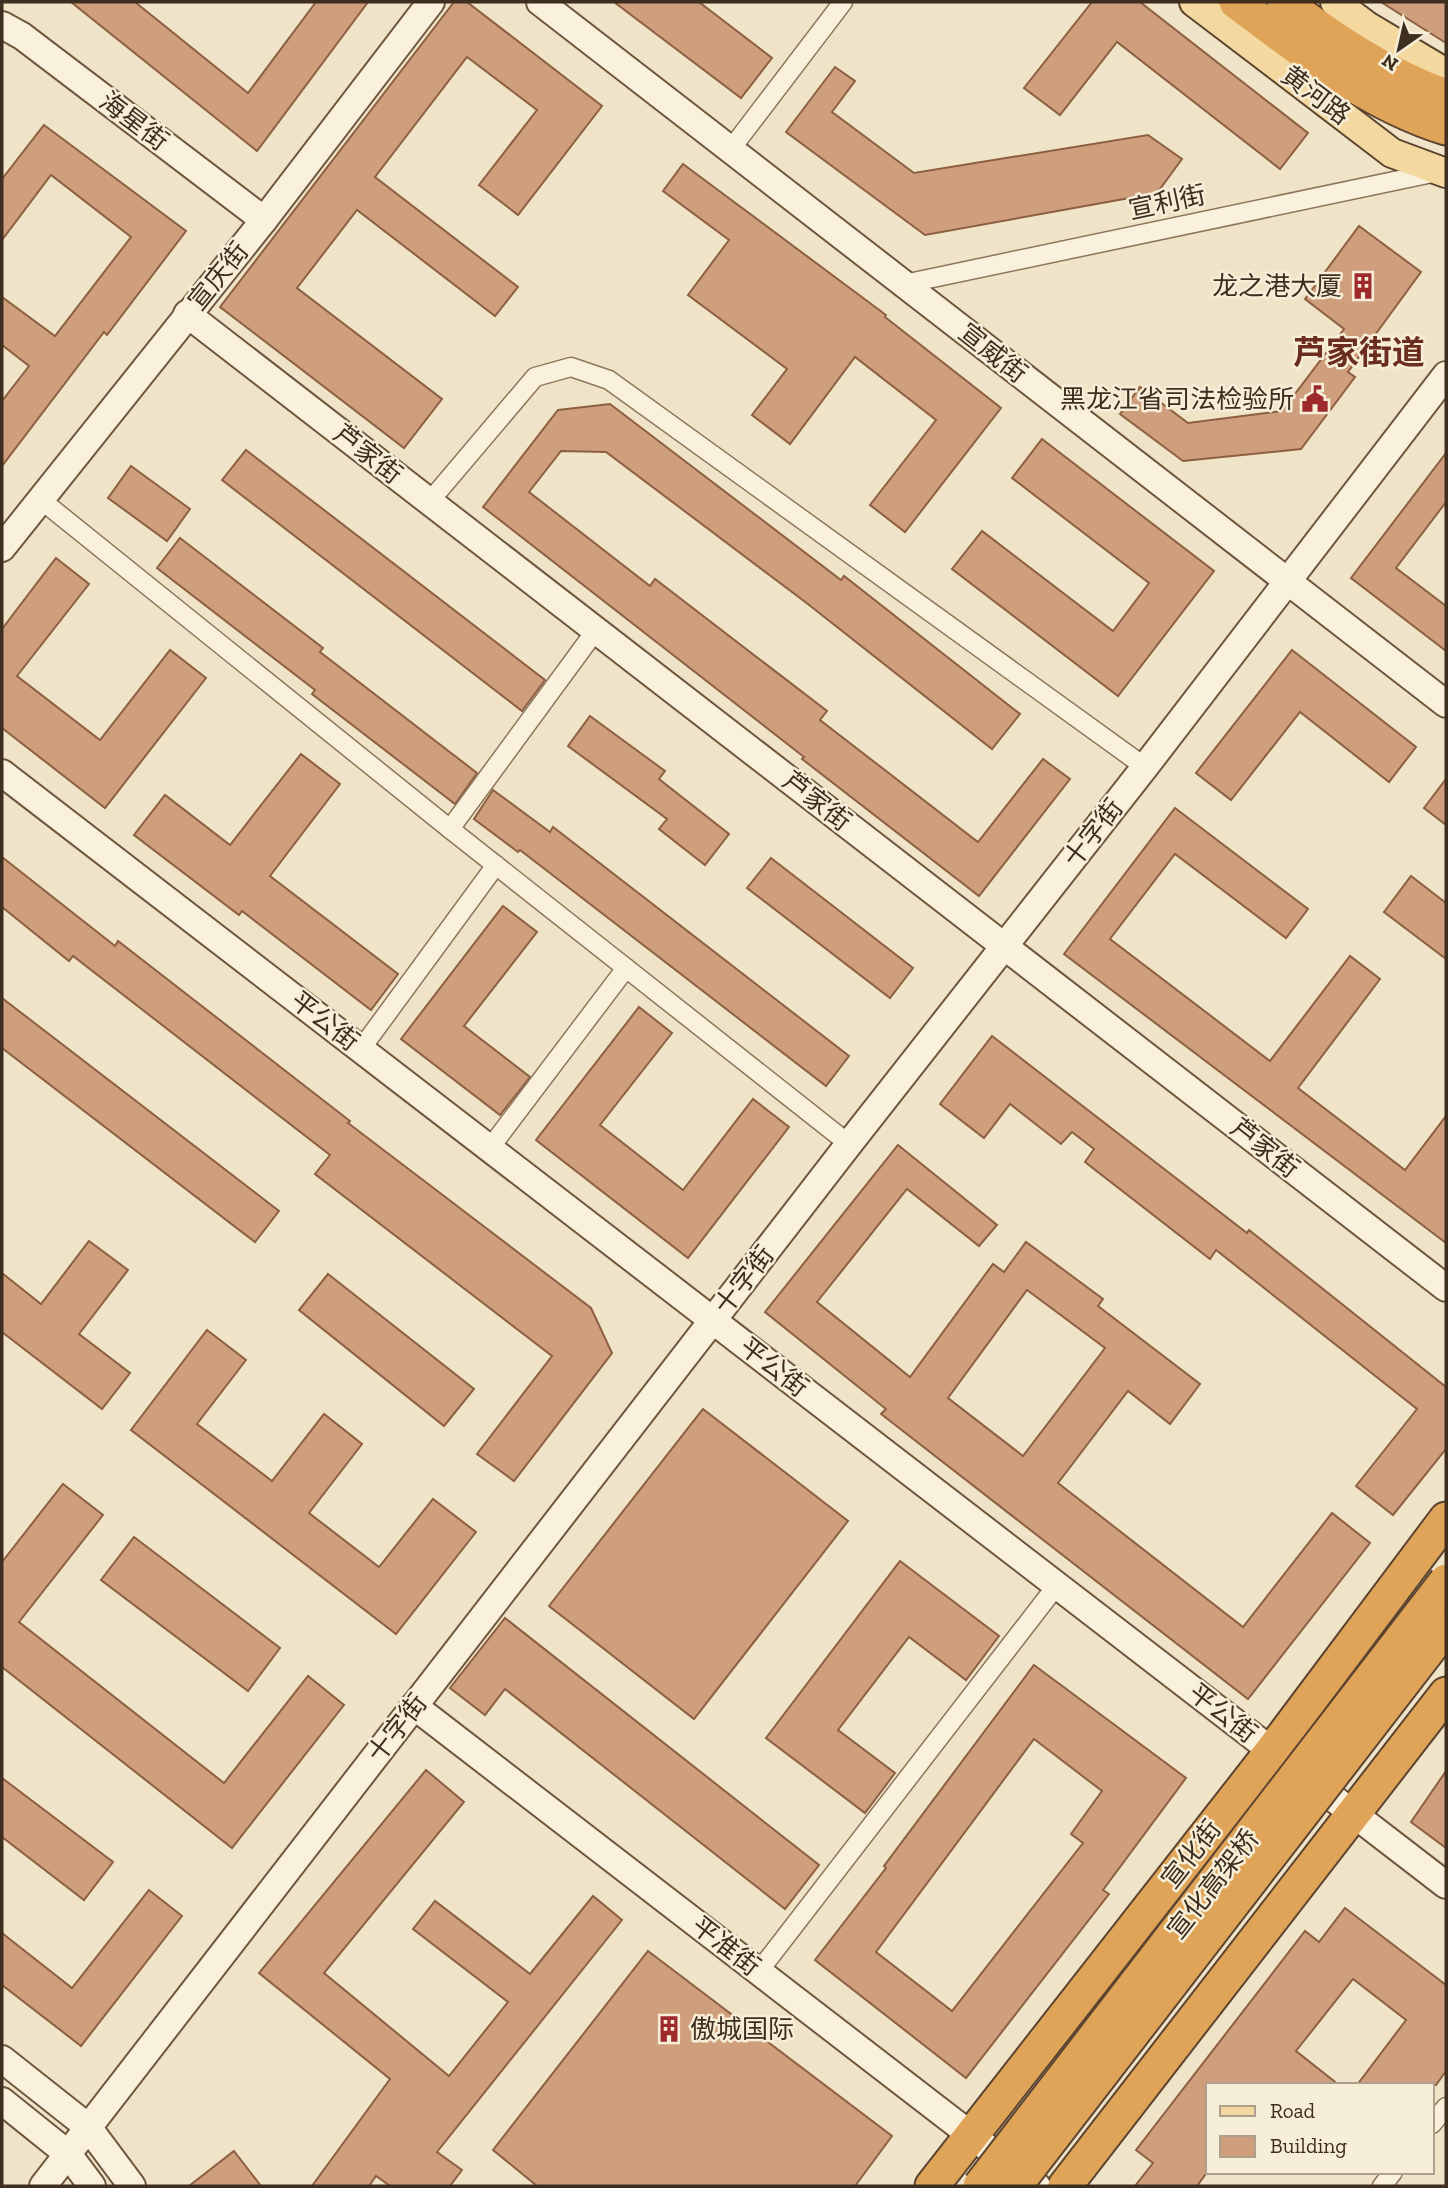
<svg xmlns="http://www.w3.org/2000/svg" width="1448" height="2188" font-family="'Zilla Slab','Noto Sans SC',serif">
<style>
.building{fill:#cf9f7d;stroke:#8d5f41;stroke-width:2;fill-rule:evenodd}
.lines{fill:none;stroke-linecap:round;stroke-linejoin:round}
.street-casing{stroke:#8d765c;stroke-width:21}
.secondary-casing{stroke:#6f573f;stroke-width:30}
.primary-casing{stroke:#5b4430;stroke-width:32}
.highway-casing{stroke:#5b4430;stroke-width:37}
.street{stroke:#faf1dc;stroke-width:18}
.secondary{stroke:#faf1dc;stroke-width:26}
.primary{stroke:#f3d9a0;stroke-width:28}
.highway{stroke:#e0a458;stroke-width:33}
.highway-bridge-casing{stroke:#5b4430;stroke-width:37;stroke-linecap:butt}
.highway-bridge{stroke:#e0a458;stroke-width:33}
.labels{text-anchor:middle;stroke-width:5;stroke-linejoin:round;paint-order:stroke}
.street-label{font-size:26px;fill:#3d2e20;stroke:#f7eed8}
.poi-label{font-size:26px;fill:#3d2e20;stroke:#f7eed8;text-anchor:end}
.district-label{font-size:33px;font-weight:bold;fill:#6b2e1e;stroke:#f7eed8}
</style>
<rect width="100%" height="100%" fill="#f0e4c8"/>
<g class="building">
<path d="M 71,2 L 135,2 L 248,93 L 316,2 L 368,2 L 257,151 Z"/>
<path d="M 454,2 L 467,2 L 602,106 L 518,215 L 479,185 L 537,110 L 467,57 L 375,177 L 518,287 L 495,316 L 357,210 L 297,288 L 442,399 L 404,448 L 220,307 Z"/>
<path d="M 614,2 L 699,2 L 772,58 L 741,98 Z"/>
<path d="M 1092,2 L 1140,2 L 1308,133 L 1280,169 L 1117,42 L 1060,115 L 1024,88 Z"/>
<path d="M 1381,2 L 1446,2 L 1446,43 Z"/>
<path d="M 835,67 L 855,81 L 832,112 L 914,173 L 1148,135 L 1182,159 L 1157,193 L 925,235 L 786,132 Z"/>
<path d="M 44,125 L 186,231 L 107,335 L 104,332 L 2,466 L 2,401 L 29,366 L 2,345 L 2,297 L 55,336 L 131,237 L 51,175 L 2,240 L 2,179 Z"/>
<path d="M 683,164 L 886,315 L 885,317 L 1001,408 L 905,532 L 870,505 L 936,420 L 855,357 L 790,444 L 752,415 L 787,369 L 688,295 L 729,240 L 663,191 Z"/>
<path d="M 1359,226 L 1421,272 L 1348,372 L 1355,377 L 1301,449 L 1183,461 L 1120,414 L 1140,387 L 1188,423 L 1282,411 L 1344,329 L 1305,299 Z"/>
<path d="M 610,404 L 841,580 L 844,576 L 1020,714 L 992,749 L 804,601 L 606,452 L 561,451 L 529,492 L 650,586 L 655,579 L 827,711 L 820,720 L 978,842 L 1043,759 L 1070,779 L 979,896 L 802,759 L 804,757 L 483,507 L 558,410 Z"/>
<path d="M 1042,439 L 1214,571 L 1118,696 L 952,569 L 982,531 L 1113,631 L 1149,583 L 1012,478 Z"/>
<path d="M 246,450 L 545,680 L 522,711 L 222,480 Z"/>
<path d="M 1446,453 L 1446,502 L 1396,568 L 1446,606 L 1446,651 L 1351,578 Z"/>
<path d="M 131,466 L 190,509 L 167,541 L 108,498 Z"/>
<path d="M 180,538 L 323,648 L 320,652 L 477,773 L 455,804 L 312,694 L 315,690 L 157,568 Z"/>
<path d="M 56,558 L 89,584 L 17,676 L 100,740 L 170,650 L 206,678 L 105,808 L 2,728 L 2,629 Z"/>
<path d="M 1292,650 L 1416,747 L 1389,782 L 1300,712 L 1231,800 L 1196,773 Z"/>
<path d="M 590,716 L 665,771 L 659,779 L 729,834 L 705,865 L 659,829 L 667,819 L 568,746 Z"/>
<path d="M 301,754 L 340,784 L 270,876 L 398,974 L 371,1010 L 242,911 L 239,915 L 134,835 L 165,795 L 230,845 Z"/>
<path d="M 1446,779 L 1446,825 L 1424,808 Z"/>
<path d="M 493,790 L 550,832 L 553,827 L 849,1056 L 826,1086 L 520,850 L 518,852 L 474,819 Z"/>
<path d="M 1175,808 L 1308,909 L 1286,938 L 1175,854 L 1110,939 L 1270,1061 L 1350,956 L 1380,979 L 1298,1088 L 1405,1170 L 1446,1116 L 1446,1243 L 1064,954 Z"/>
<path d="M 2,857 L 115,946 L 118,941 L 350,1121 L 348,1123 L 591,1308 L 612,1353 L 514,1481 L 477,1454 L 552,1356 L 315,1174 L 330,1155 L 73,956 L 69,961 L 2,907 Z"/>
<path d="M 771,858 L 913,968 L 890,998 L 747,888 Z"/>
<path d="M 1411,876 L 1446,903 L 1446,959 L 1384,912 Z"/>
<path d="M 503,906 L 537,932 L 464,1026 L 530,1077 L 500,1115 L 401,1039 Z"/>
<path d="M 2,998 L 279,1211 L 255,1242 L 2,1048 Z"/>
<path d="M 639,1007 L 672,1033 L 600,1125 L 683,1190 L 753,1099 L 789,1127 L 688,1258 L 536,1140 Z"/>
<path d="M 992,1036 L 1247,1233 L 1249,1230 L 1446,1387 L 1446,1449 L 1393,1515 L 1356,1486 L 1417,1409 L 1216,1250 L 1210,1259 L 1085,1162 L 1094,1149 L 1072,1132 L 1061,1144 L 1010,1104 L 984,1138 L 940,1104 Z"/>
<path d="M 898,1145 L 997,1225 L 979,1246 L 907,1189 L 817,1302 L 910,1377 L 993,1264 L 1004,1272 L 1026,1242 L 1103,1299 L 1098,1306 L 1200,1384 L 1170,1424 L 1128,1391 L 1058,1483 L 1243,1627 L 1332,1513 L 1370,1543 L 1248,1699 L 881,1414 L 886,1409 L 765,1312 ZM 1027,1290 L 1105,1348 L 1023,1456 L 948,1398 Z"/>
<path d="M 89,1241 L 128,1270 L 79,1334 L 130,1373 L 102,1409 L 2,1332 L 2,1273 L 41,1304 Z"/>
<path d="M 328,1274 L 474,1389 L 444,1426 L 299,1310 Z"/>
<path d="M 207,1330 L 246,1360 L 197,1424 L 272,1481 L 324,1414 L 362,1444 L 309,1513 L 379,1567 L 433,1499 L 476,1532 L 396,1634 L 131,1430 Z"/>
<path d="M 703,1409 L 848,1521 L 694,1719 L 549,1606 Z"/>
<path d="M 63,1484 L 103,1515 L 19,1622 L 224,1783 L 308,1676 L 344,1705 L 232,1848 L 2,1667 L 2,1562 Z"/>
<path d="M 134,1537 L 280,1648 L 248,1691 L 101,1580 Z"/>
<path d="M 900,1561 L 999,1636 L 966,1680 L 909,1637 L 838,1730 L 895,1773 L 865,1813 L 766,1738 Z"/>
<path d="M 505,1618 L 819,1865 L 785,1909 L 505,1689 L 485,1715 L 450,1688 Z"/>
<path d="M 1034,1665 L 1186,1778 L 1103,1890 L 1109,1894 L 966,2078 L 815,1960 L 886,1868 L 884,1866 ZM 1034,1739 L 1102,1791 L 1071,1834 L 1083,1843 L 952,2011 L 876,1952 Z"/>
<path d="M 426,1770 L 464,1802 L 324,1973 L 449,2076 L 508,2002 L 413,1929 L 435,1901 L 530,1974 L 593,1896 L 622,1920 L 437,2152 L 462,2170 L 450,2186 L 390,2186 L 376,2176 L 369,2186 L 312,2186 L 390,2079 L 259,1973 Z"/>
<path d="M 1446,1771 L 1446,1848 L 1411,1822 Z"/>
<path d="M 2,1778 L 113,1862 L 84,1900 L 2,1837 Z"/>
<path d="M 149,1890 L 182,1916 L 81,2046 L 2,1985 L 2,1933 L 72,1988 Z"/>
<path d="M 1345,1908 L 1446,1985 L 1446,2071 L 1436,2085 L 1357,2085 L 1406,2020 L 1353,1979 L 1296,2051 L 1339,2085 L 1208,2085 L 1208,2171 L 1197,2186 L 1135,2186 L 1153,2163 L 1136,2150 L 1305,1931 L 1319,1942 Z"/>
<path d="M 648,1951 L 892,2136 L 855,2186 L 537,2186 L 493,2150 Z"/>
<path d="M 234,2151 L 261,2186 L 189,2186 Z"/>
</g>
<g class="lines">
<defs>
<g id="street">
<path d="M 731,149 L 843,2"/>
<path d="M 904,284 L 1437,172"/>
<path d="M 40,499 L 450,829 L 849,1144"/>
<path d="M 430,501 L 535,377 L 571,367 L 609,380 L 1145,767"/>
<path d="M 450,829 L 596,630"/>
<path d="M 361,1049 L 496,865"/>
<path d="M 490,1148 L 626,968"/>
<path d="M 759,1971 L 1057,1585"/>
<path d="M 1432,2124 L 1446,2107"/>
<path d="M 1382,2186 L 1393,2172"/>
</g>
<g id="secondary">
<path d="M 540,2 L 1446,704"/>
<path d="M 2,25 L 22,36 L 264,220"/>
<path d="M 187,314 L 1446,1288"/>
<path d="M 2,548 L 264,220 L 431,2"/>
<path d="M 2,773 L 1446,1885"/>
<path d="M 414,1706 L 1037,2186"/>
<path d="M 2,2059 L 88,2127 L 132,2186"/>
<path d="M 2,2101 L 68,2154 L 92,2186"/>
<path d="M 43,2186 L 849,1144 L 1145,767 L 1446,375"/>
</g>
<g id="primary">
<path d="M 1194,2 L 1392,153 L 1446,173"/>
<path d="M 1335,2 L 1367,26 L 1446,73"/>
</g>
<g id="highway">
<path d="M 1236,2 C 1300,50 1368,104 1446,128"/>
<path d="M 1284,2 C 1334,40 1387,75 1446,96"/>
<path d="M 932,2186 L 1272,1751 L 1446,1519"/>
<path d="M 1065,2186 L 1446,1694"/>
</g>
</defs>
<use href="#street" class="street-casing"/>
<use href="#secondary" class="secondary-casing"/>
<use href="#primary" class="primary-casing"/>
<use href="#highway" class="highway-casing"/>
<use href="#street" class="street"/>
<use href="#secondary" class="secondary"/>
<use href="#primary" class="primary"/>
<use href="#highway" class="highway"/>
<defs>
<g id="highway-bridge">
<path d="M 980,2186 L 1446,1581"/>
<path d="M 1015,2186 L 1446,1627"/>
</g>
</defs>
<use href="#highway-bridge" class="highway-bridge-casing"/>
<use href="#highway-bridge" class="highway-bridge"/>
</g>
<defs>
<symbol id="building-bare" viewBox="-9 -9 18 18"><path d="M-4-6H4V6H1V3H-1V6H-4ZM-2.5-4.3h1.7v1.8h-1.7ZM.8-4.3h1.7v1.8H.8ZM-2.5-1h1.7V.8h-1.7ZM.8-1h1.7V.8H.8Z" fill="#9e2a2b" stroke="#f7eed8" stroke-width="2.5" paint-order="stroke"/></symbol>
<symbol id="civic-bare" viewBox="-9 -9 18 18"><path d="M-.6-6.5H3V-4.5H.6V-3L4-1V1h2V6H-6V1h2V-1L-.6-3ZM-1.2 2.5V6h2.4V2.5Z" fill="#9e2a2b" stroke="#f7eed8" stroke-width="2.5" paint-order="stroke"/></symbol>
</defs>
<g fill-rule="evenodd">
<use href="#building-bare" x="1344" y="267" width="38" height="38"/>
<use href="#civic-bare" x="1296" y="380" width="38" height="38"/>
<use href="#building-bare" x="650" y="2010" width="38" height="38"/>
</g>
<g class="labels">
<g class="street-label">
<text transform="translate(1316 95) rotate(37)" y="9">黄河路</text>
<text transform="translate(134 121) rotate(37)" y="9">海星街</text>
<text transform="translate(1167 202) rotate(-12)" y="9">宣利街</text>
<text transform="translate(218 276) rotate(-51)" y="9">宣庆街</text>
<text transform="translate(993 353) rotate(38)" y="9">宣威街</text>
<text transform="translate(368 454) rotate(38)" y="9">芦家街</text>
<text transform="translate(817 801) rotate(38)" y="9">芦家街</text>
<text transform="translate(1093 833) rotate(-52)" y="9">十字街</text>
<text transform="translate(325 1021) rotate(38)" y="9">平公街</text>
<text transform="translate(1265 1148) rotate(38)" y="9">芦家街</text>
<text transform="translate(744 1280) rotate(-52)" y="9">十字街</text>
<text transform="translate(774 1367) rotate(38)" y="9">平公街</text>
<text transform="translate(1223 1713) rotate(38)" y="9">平公街</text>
<text transform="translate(397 1728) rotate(-52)" y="9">十字街</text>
<text transform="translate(1191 1854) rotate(-52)" y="9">宣化街</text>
<text transform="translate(1213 1884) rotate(-52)" y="9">宣化高架桥</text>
<text transform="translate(726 1946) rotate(38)" y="9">平准街</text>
</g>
<g class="poi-label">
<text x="1342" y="295">龙之港大厦</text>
<text x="1294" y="408">黑龙江省司法检验所</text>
<text x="690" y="2038" text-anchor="start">傲城国际</text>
</g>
<g class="district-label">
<text x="1359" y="364">芦家街道</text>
</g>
</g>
<rect width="1448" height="2188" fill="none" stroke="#3d2e20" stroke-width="7"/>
<rect x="1206" y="2083" width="228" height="91" fill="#f7eed8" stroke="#ada18e" stroke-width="2"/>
<rect x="1220" y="2106" width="35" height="10" fill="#f3d9a0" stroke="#ada18e" stroke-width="2"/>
<text x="1270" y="2118" font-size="21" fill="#3d2e20">Road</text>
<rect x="1220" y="2136" width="35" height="21" fill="#cf9f7d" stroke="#ada18e" stroke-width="2"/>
<text x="1270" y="2153" font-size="21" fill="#3d2e20">Building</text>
<g transform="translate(1399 49) rotate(214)" stroke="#f7eed8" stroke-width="5" paint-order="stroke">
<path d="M0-5L12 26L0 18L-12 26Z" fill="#3d2e20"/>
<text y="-10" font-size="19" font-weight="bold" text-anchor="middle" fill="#3d2e20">N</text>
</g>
</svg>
